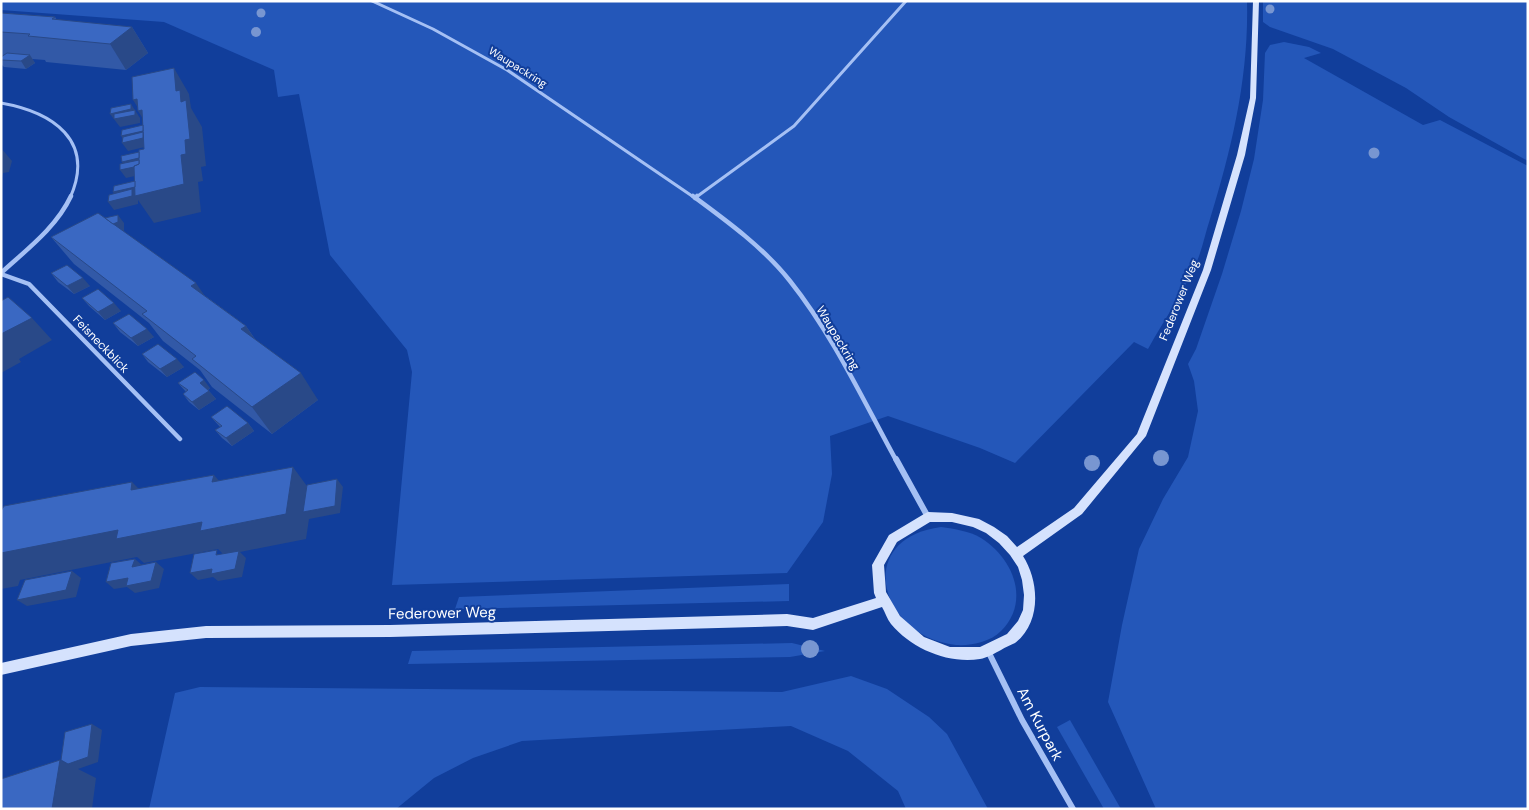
<svg xmlns="http://www.w3.org/2000/svg" width="1529" height="810" font-family="'DM Sans',sans-serif">
<style>
.green{fill:#2457b9}
.lines{fill:none;stroke-linecap:round;stroke-linejoin:round}
.street-far2{stroke:#a5c0f4;stroke-width:3}
.street-far1{stroke:#a5c0f4;stroke-width:4.5}
.street{stroke:#a5c0f4;stroke-width:6}
.secondary{fill:#d5e2fd;fill-rule:evenodd}
.tree{fill:#7896d1}
.wall{fill:#3259a7}
.shaded-wall{fill:#294988}
.building{fill:#3a68c2;stroke:#294988}
.labels{text-anchor:middle;stroke-width:4;stroke-linejoin:round;paint-order:stroke}
.far-street-label{font-size:11px;fill:#fff;stroke:#113e9b}
.street-label{font-size:12px;fill:#fff;stroke:#113e9b}
.near-street-label{font-size:15px;fill:#fff;stroke:#113e9b}
</style>
<rect width="100%" height="100%" fill="#113e9b"/>
<g class="green">
<path d="M 1,1 L 1247,1 C 1249,75 1232,148 1210,219 C 1205,234 1202,251 1195,266 C 1182,294 1163,322 1148,349 L 1134,342 L 1015,463 L 980,448 L 888,416 L 830,436 L 832,474 L 823,522 L 787,573 L 392,585 L 412,372 L 407,350 L 330,255 L 299,94 L 278,97 L 274,70 L 164,22 L 1,10 Z"/>
<path d="M 1263,1 L 1528,1 L 1528,161 L 1449,117 L 1406,88 L 1333,49 L 1270,27 L 1263,22 Z"/>
<path d="M 1284,42 L 1309,47 L 1321,53 L 1304,58 L 1423,125 L 1440,120 L 1528,166 L 1528,809 L 1156,809 L 1108,702 L 1122,625 L 1139,549 L 1163,499 L 1188,457 L 1198,411 L 1194,381 L 1188,364 L 1196,349 L 1222,274 L 1241,211 L 1254,159 L 1263,100 L 1265,53 L 1270,45 Z"/>
<path d="M 941,527 C 955,529 969,531 981,538 C 1013,558 1031,601 1001,631 C 990,642 971,646 956,645 C 881,638 851,539 941,527 Z"/>
<path d="M 789,584 L 789,601 L 455,609 L 459,597 Z"/>
<path d="M 792,643 L 825,651 L 790,657 L 408,664 L 412,651 Z"/>
<path d="M 851,676 L 887,689 L 929,717 L 947,734 L 988,809 L 906,809 L 898,791 L 848,751 L 791,726 L 522,741 L 473,758 L 434,778 L 396,809 L 149,809 L 175,693 L 200,687 L 782,692 Z"/>
<path d="M 1070,720 L 1121,809 L 1104,809 L 1057,727 Z"/>
</g>
<g class="lines">
<g class="street-far2">
<path d="M 372,1 L 433,29 L 507,70 L 695,198"/>
<path d="M 1,103 C 52,112 96,140 70,198"/>
<path d="M 695,198 L 794,126 L 906,1"/>
</g>
<g class="street-far1">
<path d="M 693,196 C 727,221 764,248 790,281 C 833,335 863,400 896,460"/>
<path d="M 695,198 L 697,196"/>
<path d="M 1,273 C 26,250 56,228 71,196"/>
<path d="M 1,274 L 29,284 L 180,439"/>
</g>
<g class="street">
<path d="M 896,459 L 928,517"/>
<path d="M 988,651 L 1022,720 L 1073,809"/>
</g>
<path class="secondary" d="M 1253,1 L 1259,1 L 1256,98 L 1245,155 L 1211,270 L 1146,436 L 1082,514 L 1023,556 C 1039,581 1042,622 1015,643 C 1011,645 1005,647 1001,650 C 995,653 987,658 980,659 C 948,664 912,649 891,624 C 887,619 885,612 882,607 L 813,630 L 787,626 L 390,637 L 206,638 L 131,646 L 1,675 L 1,663 L 131,634 L 206,626 L 390,625 L 787,614 L 813,618 L 876,598 L 874,593 L 872,565 L 889,535 L 924,514 L 928,512 L 952,513 L 979,519 L 994,527 L 1007,536 L 1017,547 L 1074,508 L 1137,434 L 1203,270 L 1237,155 L 1250,98 ZM 930,522 L 952,522 L 973,527 L 986,533 L 999,543 L 1010,555 L 1018,567 L 1022,580 L 1024,595 L 1023,610 L 1018,621 L 1007,634 L 980,647 L 950,647 L 924,637 L 900,616 L 886,592 L 884,565 L 897,542 Z"/>
</g>
<g class="tree">
<circle cx="1270" cy="9" r="4.5"/>
<circle cx="261" cy="13" r="4.5"/>
<circle cx="256" cy="32" r="5"/>
<circle cx="1374" cy="153" r="5.5"/>
<circle cx="1161" cy="458" r="8"/>
<circle cx="1092" cy="463" r="8"/>
<circle cx="810" cy="649" r="9"/>
</g>
<g class="wall">
<path d="M 1,13 L 55,17 L 57,20 L 132,27 L 148,53 L 126,70 L 46,62 L 45,60 L 32,59 L 35,63 L 26,69 L 4,67 L 1,64 L 1,57 L 2,56 L 1,56 Z"/>
<path d="M 124,223 L 124,231 L 123,231 L 204,295 L 246,326 L 255,339 L 318,400 L 272,434 L 212,387 L 200,370 L 163,341 L 149,323 L 74,264 L 51,237 Z"/>
<path d="M 51,273 L 90,286 L 74,294 L 58,282 Z"/>
<path d="M 82,298 L 121,311 L 105,320 L 89,306 Z"/>
<path d="M 113,323 L 154,337 L 138,346 L 120,332 Z"/>
<path d="M 142,354 L 184,367 L 167,377 L 148,362 Z"/>
<path d="M 178,383 L 210,388 L 208,390 L 216,399 L 199,410 L 189,402 L 183,394 L 186,392 Z"/>
<path d="M 211,417 L 248,423 L 254,431 L 232,446 L 222,438 L 215,430 L 220,427 Z"/>
</g>
<g class="shaded-wall">
<path d="M 132,27 L 148,53 L 126,70 L 110,44 Z"/>
<path d="M 30,55 L 35,63 L 26,69 L 21,61 Z"/>
<path d="M 174,68 L 189,94 L 191,108 L 202,127 L 206,166 L 201,167 L 203,181 L 198,182 L 201,212 L 154,223 L 138,200 L 138,204 L 114,210 L 108,202 L 118,199 L 113,192 L 137,187 L 176,91 Z"/>
<path d="M 137,99 L 155,138 L 138,111 L 140,111 L 133,100 Z"/>
<path d="M 131,104 L 140,118 L 140,123 L 120,127 L 110,114 Z"/>
<path d="M 143,131 L 149,146 L 128,151 L 122,143 L 125,142 L 121,136 Z"/>
<path d="M 1,148 L 12,161 L 9,172 L 3,173 L 1,182 Z"/>
<path d="M 144,157 L 148,173 L 126,178 L 120,170 L 126,169 L 122,162 Z"/>
<path d="M 118,215 L 124,223 L 124,231 L 100,237 Z"/>
<path d="M 83,278 L 90,286 L 74,294 L 67,286 Z"/>
<path d="M 196,283 L 215,311 L 191,286 Z"/>
<path d="M 114,303 L 121,311 L 105,320 L 98,312 Z"/>
<path d="M 32,318 L 52,340 L 19,359 L 21,362 L 1,373 L 1,334 Z"/>
<path d="M 246,326 L 264,353 L 241,329 Z"/>
<path d="M 147,329 L 154,337 L 138,346 L 131,338 Z"/>
<path d="M 177,359 L 184,367 L 167,377 L 160,369 Z"/>
<path d="M 301,373 L 318,400 L 272,434 L 252,407 Z"/>
<path d="M 204,380 L 210,388 L 206,391 L 200,383 Z"/>
<path d="M 209,391 L 216,399 L 199,410 L 192,402 Z"/>
<path d="M 248,423 L 254,431 L 232,446 L 226,438 Z"/>
<path d="M 293,467 L 312,493 L 337,479 L 343,487 L 340,513 L 309,519 L 306,539 L 240,552 L 246,558 L 242,577 L 218,581 L 213,577 L 198,580 L 190,573 L 224,555 L 218,549 L 144,563 L 137,557 L 20,580 L 18,586 L 1,589 L 1,553 Z"/>
<path d="M 214,475 L 236,500 L 212,482 Z"/>
<path d="M 132,482 L 158,508 L 131,490 Z"/>
<path d="M 135,559 L 143,566 L 132,567 Z"/>
<path d="M 156,562 L 164,569 L 159,588 L 135,593 L 127,587 L 114,589 L 106,582 Z"/>
<path d="M 72,571 L 81,578 L 76,597 L 27,606 L 17,600 Z"/>
<path d="M 92,724 L 102,730 L 98,762 L 78,769 L 96,778 L 92,809 L 52,809 L 60,760 L 68,764 Z"/>
</g>
<g class="building">
<path d="M 1,13 L 55,17 L 52,19 L 132,27 L 110,44 L 28,36 L 30,34 L 1,32 Z"/>
<path d="M 7,53 L 30,55 L 21,61 L 1,60 L 1,57 Z"/>
<path d="M 174,68 L 176,91 L 180,90 L 181,102 L 186,100 L 190,139 L 185,140 L 186,154 L 181,155 L 184,184 L 135,196 L 134,166 L 139,164 L 139,150 L 144,149 L 142,110 L 138,111 L 137,99 L 133,100 L 132,77 Z"/>
<path d="M 131,104 L 131,109 L 110,114 L 111,108 Z"/>
<path d="M 135,110 L 135,115 L 114,119 L 114,114 Z"/>
<path d="M 143,125 L 143,131 L 121,136 L 122,130 Z"/>
<path d="M 143,132 L 143,138 L 122,143 L 123,137 Z"/>
<path d="M 139,152 L 139,158 L 122,162 L 121,156 Z"/>
<path d="M 139,160 L 139,164 L 134,166 L 134,167 L 120,170 L 120,164 Z"/>
<path d="M 135,181 L 135,187 L 113,192 L 114,186 Z"/>
<path d="M 132,189 L 132,196 L 108,202 L 109,195 Z"/>
<path d="M 98,213 L 196,283 L 191,286 L 246,326 L 241,329 L 301,373 L 252,407 L 192,359 L 196,356 L 142,314 L 147,311 L 51,237 Z"/>
<path d="M 118,215 L 118,222 L 113,224 L 105,218 Z"/>
<path d="M 67,265 L 83,278 L 67,286 L 51,273 Z"/>
<path d="M 98,289 L 114,303 L 98,312 L 82,298 Z"/>
<path d="M 8,297 L 32,318 L 1,334 L 1,301 Z"/>
<path d="M 129,314 L 147,329 L 131,338 L 113,323 Z"/>
<path d="M 158,344 L 177,359 L 160,369 L 142,354 Z"/>
<path d="M 195,372 L 204,380 L 200,383 L 209,391 L 192,402 L 183,394 L 188,390 L 178,383 Z"/>
<path d="M 227,406 L 248,423 L 226,438 L 215,430 L 222,426 L 211,417 Z"/>
<path d="M 293,467 L 286,514 L 200,531 L 202,522 L 116,539 L 118,530 L 1,553 L 1,511 L 4,506 L 132,482 L 131,490 L 214,475 L 212,482 Z"/>
<path d="M 337,479 L 335,506 L 303,512 L 307,485 Z"/>
<path d="M 217,550 L 216,555 L 239,551 L 235,569 L 211,574 L 212,569 L 190,573 L 194,554 Z"/>
<path d="M 135,559 L 132,567 L 156,562 L 151,581 L 126,586 L 128,578 L 106,582 L 111,563 Z"/>
<path d="M 72,571 L 66,590 L 17,600 L 25,580 Z"/>
<path d="M 92,724 L 88,757 L 68,764 L 61,760 L 65,732 Z"/>
<path d="M 60,760 L 52,809 L 1,809 L 1,779 Z"/>
</g>
<g class="labels">
<g class="far-street-label">
<text transform="translate(518 67) rotate(32)" y="4">Waupackring</text>
</g>
<g class="street-label">
<text transform="translate(1179 300) rotate(-68)" y="4">Federower Weg</text>
<text transform="translate(838 338) rotate(59)" y="4">Waupackring</text>
<text transform="translate(101 344) rotate(46)" y="4">Feisneckblick</text>
</g>
<g class="near-street-label">
<text transform="translate(442 613) rotate(-1)" y="5">Federower Weg</text>
<text transform="translate(1040 724) rotate(62)" y="5">Am Kurpark</text>
</g>
</g>
<rect width="1529" height="810" fill="none" stroke="#ffffff" stroke-width="5"/>
</svg>
